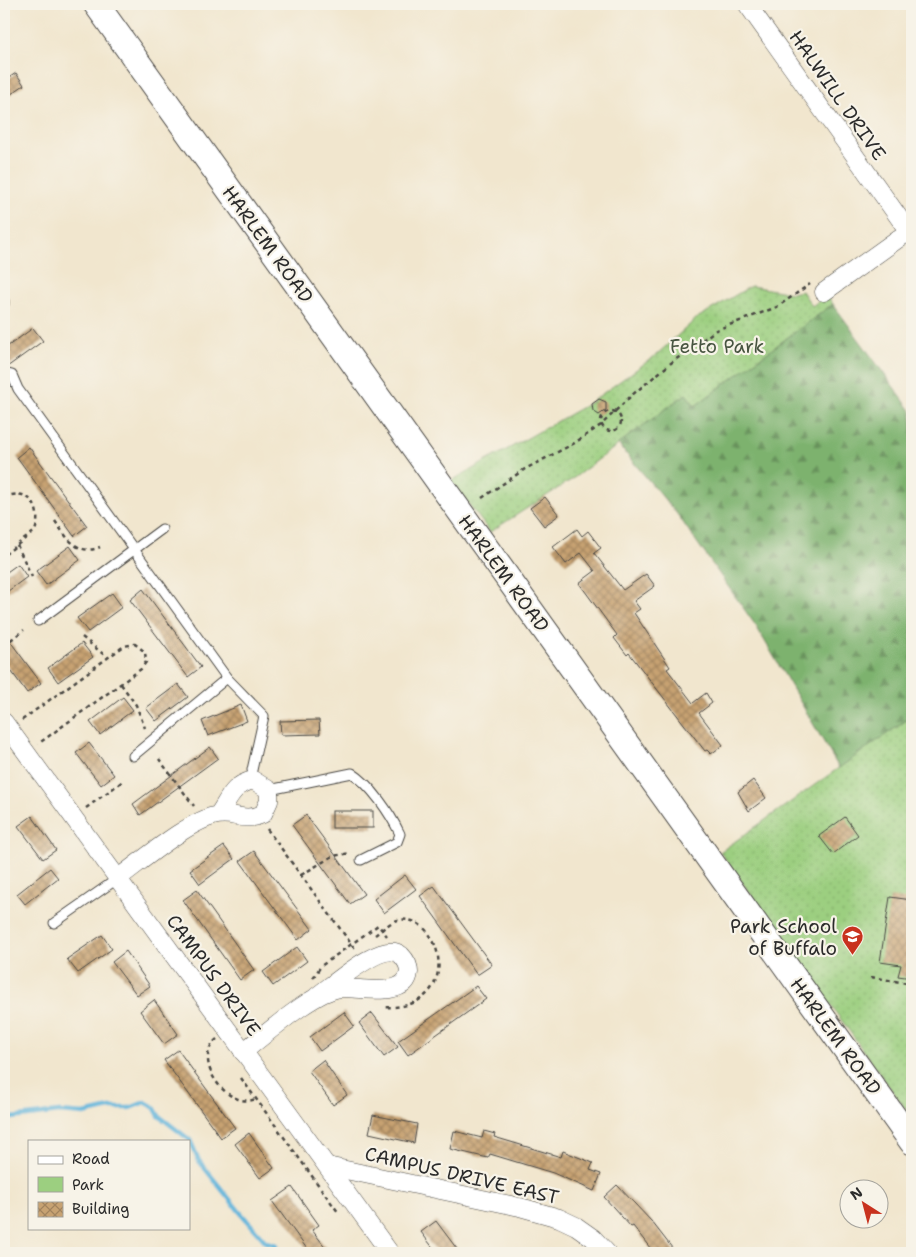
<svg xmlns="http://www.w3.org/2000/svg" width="916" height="1257" font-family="'Shantell Sans',sans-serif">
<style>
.green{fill:url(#green-dots);stroke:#647d56}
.forest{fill:url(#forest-firs);stroke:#546e4c}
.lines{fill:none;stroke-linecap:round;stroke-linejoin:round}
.stream{stroke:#5eb3da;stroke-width:4.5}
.building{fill:url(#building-cross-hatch)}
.lane-casing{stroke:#494743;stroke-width:11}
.street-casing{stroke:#494743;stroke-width:19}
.secondary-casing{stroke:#494743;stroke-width:27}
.path{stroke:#494743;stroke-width:2.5;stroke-dasharray:4 4;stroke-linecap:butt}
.lane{stroke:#fff;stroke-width:9}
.street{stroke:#fff;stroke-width:18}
.secondary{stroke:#fff;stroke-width:25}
.labels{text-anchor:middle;stroke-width:4.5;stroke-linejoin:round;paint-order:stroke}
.street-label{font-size:19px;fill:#2b2b2b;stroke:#f7f3e8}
.park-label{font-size:19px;fill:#475440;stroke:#f7f3e8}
.poi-label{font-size:19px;fill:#2b2b2b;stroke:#f7f3e8;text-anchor:end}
</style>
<defs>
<pattern id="green-dots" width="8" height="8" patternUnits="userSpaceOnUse" patternTransform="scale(1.25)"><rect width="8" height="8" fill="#9ccf80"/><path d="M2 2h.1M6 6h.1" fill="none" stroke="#87b26f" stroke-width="1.8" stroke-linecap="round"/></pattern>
<pattern id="forest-firs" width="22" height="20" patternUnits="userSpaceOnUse" patternTransform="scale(1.25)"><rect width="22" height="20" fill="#7db26e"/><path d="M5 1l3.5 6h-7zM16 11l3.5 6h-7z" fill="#67915b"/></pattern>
<pattern id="building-cross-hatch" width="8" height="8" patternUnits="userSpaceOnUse" patternTransform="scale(1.25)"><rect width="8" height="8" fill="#c7a272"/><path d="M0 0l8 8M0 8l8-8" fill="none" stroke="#a2845e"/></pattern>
</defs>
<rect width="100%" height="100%" fill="#f7f3e8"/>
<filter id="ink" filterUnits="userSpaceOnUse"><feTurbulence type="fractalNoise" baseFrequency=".02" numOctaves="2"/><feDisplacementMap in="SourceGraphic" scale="10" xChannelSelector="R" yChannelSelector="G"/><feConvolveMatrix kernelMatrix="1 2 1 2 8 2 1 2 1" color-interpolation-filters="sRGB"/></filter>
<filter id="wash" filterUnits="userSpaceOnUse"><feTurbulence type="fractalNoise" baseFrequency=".0096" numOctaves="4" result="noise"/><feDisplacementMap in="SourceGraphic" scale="20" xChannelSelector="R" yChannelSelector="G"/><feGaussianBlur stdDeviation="1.12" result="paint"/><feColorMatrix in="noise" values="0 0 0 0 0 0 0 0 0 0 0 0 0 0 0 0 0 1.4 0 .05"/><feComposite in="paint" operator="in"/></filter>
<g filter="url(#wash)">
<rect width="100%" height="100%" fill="#f1e6ce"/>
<g class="green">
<path d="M 751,286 L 791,293 L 802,291 L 812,306 L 827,295 L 833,304 L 695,406 L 686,394 L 571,480 L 490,532 L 451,481 L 588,404 L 655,356 L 697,318 Z"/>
<path d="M 912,716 L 912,1118 L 720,852 Z"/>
</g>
<path class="forest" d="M 833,304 L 912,412 L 912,716 L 839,768 L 756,626 L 677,514 L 618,444 L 686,394 L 695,406 Z"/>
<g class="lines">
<path class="stream" d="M 4,1119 L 59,1112 L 84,1114 L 110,1108 L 130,1108 L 145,1102 L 154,1107 L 159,1116 L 190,1140 L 199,1161 L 239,1211 L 266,1242 L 277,1245 L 274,1253"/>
</g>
<g id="blocks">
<g class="building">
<path d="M 16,73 L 24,85 L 4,99 L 4,81 Z"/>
<path d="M 33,328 L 43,341 L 7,367 L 4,367 L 4,349 Z"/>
<path d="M 599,399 L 606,402 L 606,410 L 599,415 L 593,411 L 592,404 Z"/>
<path d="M 29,447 L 87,526 L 74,536 L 17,457 Z"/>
<path d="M 545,497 L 559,515 L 544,526 L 530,508 Z"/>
<path d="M 577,529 L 582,536 L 588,531 L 601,548 L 594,553 L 623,590 L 646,574 L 655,586 L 634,601 L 640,609 L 634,613 L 670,667 L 667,669 L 693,703 L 706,693 L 712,703 L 699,713 L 723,745 L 711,754 L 707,750 L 705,751 L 629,653 L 627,655 L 614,638 L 617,635 L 579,583 L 595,571 L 581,553 L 566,564 L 553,547 Z"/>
<path d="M 70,546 L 80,560 L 46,585 L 36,571 Z"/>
<path d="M 18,564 L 27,577 L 4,594 L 4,574 Z"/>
<path d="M 143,589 L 201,667 L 188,677 L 130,600 Z"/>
<path d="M 112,593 L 122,607 L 88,632 L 77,618 Z"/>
<path d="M 4,633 L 41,683 L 27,693 L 4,661 Z"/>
<path d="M 82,643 L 93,657 L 58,682 L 48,668 Z"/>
<path d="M 178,684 L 188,697 L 156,721 L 146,708 Z"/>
<path d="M 123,697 L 133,710 L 100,735 L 90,722 Z"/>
<path d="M 241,705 L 247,721 L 208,736 L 202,721 Z"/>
<path d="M 319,720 L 320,734 L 281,735 L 280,721 Z"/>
<path d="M 89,743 L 114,775 L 101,785 L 76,753 Z"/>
<path d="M 210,747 L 218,758 L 140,815 L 133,804 Z"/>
<path d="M 753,780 L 766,798 L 749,811 L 738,792 Z"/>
<rect x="332" y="811" width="41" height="17"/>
<path d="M 306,815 L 364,894 L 350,904 L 292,825 Z"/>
<path d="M 32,816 L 56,850 L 43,859 L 18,826 Z"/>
<path d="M 845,817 L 858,835 L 833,854 L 819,836 Z"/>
<path d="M 224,846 L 234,859 L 200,884 L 190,870 Z"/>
<path d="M 254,851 L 312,929 L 298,940 L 240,861 Z"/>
<path d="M 50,868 L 58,878 L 25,904 L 17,894 Z"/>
<path d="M 405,875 L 416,889 L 384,913 L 374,899 Z"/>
<path d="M 434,886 L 492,965 L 477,975 L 420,896 Z"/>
<path d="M 197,890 L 254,970 L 240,980 L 183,900 Z"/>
<path d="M 890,897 L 912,900 L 912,978 L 898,976 L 901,965 L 880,962 Z"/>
<path d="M 102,935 L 112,949 L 78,973 L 67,959 Z"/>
<path d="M 297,947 L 307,961 L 273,986 L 263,972 Z"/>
<path d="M 126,951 L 150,986 L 137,995 L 112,962 Z"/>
<path d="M 476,986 L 486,999 L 408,1055 L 398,1041 Z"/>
<path d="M 154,1000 L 178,1034 L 164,1044 L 140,1011 Z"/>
<path d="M 344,1012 L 354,1026 L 320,1051 L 310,1037 Z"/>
<path d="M 372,1013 L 398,1047 L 384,1057 L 359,1023 Z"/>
<path d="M 178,1050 L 235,1128 L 221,1138 L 164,1060 Z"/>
<path d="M 323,1060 L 347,1095 L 333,1105 L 309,1071 Z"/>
<path d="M 373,1115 L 417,1124 L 414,1143 L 369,1133 Z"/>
<path d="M 454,1131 L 482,1138 L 484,1131 L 495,1134 L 494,1137 L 561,1157 L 563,1151 L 593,1163 L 590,1170 L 601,1174 L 594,1191 L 553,1173 L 490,1154 L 488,1158 L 450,1149 Z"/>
<path d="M 249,1133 L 274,1168 L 260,1178 L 235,1144 Z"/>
<path d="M 617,1185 L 652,1222 L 676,1253 L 654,1253 L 633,1226 L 631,1227 L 604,1197 Z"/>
<path d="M 292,1187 L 319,1225 L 312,1230 L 330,1253 L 310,1253 L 272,1201 Z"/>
<path d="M 436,1221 L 460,1253 L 437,1253 L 421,1232 Z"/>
</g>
</g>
</g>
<g filter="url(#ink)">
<use href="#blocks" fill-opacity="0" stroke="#494743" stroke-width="1"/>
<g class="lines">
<defs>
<g id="lane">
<path d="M 4,301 L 4,304"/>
<path d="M 4,373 L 12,375 L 18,389 L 227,678 L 264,716 L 252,770"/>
<path d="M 38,621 L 162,529"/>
<path d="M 133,756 L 227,678"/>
<path d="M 269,790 L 352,773 C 371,785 390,813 400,834 L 397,842 L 361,860"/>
<path d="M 54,923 L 117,879"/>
</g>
<g id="street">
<path d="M 747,4 L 912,236"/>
<path d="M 824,292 L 909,231"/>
<path d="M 4,722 L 390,1253"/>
<path d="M 117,879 C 142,861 189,820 218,815 C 236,812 242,823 263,814 L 269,801 L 269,790 L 253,780 C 231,786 230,798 218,815"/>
<path d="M 243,1052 C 265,1035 315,990 341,988 C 358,987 407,999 409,972 C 409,965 406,960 401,955 C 383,939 333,985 317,996"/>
<path d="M 327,1166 L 520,1207 L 559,1218 L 576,1226 L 593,1238 L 607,1253"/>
</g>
<path id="secondary" d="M 96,4 L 912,1142"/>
</defs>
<use href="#lane" class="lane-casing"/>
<use href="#street" class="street-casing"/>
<use href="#secondary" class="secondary-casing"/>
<g class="path">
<circle cx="611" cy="421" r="10"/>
<path d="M 4,498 C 29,485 43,509 35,531 L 4,555"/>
<path d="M 482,498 L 525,469 L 573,444 L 601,425 L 632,395 L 671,363 L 716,330 L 777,307 L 810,284"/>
<path d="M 55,521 C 66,537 78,557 100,547"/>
<path d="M 17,545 L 32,577"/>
<path d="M 82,637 L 108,658"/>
<path d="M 4,645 L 24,630"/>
<path d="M 121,684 L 136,705 L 145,728"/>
<path d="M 22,720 L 124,646 L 135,644 L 145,652 L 146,662 L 141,669 L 38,744"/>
<path d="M 159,759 L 194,806"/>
<path d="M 86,808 L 123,781"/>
<path d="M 267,829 L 355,949"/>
<path d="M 301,875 L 333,856 L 351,853"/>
<path d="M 375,935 C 382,930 390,922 398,920 C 444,912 465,1012 383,1007"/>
<path d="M 871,977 L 912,984"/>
<path d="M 313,978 L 321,966 L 378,925 L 387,936"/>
<path d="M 217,1039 C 190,1060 229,1113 258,1098"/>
<path d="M 241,1078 L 338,1212"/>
</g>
<use href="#lane" class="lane"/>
<use href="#street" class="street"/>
<use href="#secondary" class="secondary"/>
</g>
</g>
<defs>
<symbol id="school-pin" viewBox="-11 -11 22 30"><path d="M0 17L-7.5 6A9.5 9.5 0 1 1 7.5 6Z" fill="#c8321e" stroke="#f7f3e8"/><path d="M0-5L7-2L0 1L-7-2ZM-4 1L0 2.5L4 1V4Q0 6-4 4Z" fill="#fff"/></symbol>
</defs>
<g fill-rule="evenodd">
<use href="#school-pin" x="840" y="924" width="25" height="34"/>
</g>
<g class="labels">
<g class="street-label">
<text transform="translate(838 95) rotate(55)" y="7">HALWILL DRIVE</text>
<text transform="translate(268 244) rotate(54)" y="7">HARLEM ROAD</text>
<text transform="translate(504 573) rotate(54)" y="7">HARLEM ROAD</text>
<text transform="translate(214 975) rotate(54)" y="7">CAMPUS DRIVE</text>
<text transform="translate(836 1036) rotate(54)" y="7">HARLEM ROAD</text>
<text transform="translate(462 1175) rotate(13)" y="7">CAMPUS DRIVE EAST</text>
</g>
<g class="park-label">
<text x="717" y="353">Fetto Park</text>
</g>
<g class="poi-label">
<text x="837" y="933">Park School<tspan x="837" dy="22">of Buffalo</tspan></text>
</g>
</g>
<rect width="916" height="1257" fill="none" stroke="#f7f3e8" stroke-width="20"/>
<rect x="28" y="1140" width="162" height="90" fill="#f7f3e8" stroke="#a5a39c"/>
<rect x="38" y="1156" width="25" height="8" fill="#ffffff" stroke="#a5a39c"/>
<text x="72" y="1164" font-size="15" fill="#2b2b2b">Road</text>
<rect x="38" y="1177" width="25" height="15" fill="#9ccf80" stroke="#a5a39c"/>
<text x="72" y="1190" font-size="15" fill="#2b2b2b">Park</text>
<rect x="38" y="1202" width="25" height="15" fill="url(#building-cross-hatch)" stroke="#a5a39c"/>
<text x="72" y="1214" font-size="15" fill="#2b2b2b">Building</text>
<g transform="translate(864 1204) rotate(324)"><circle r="24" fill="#f7f3e8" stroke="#a5a39c"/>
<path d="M0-4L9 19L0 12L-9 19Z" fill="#c8321e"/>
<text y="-8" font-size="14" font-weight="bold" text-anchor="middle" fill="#2b2b2b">N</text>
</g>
</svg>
